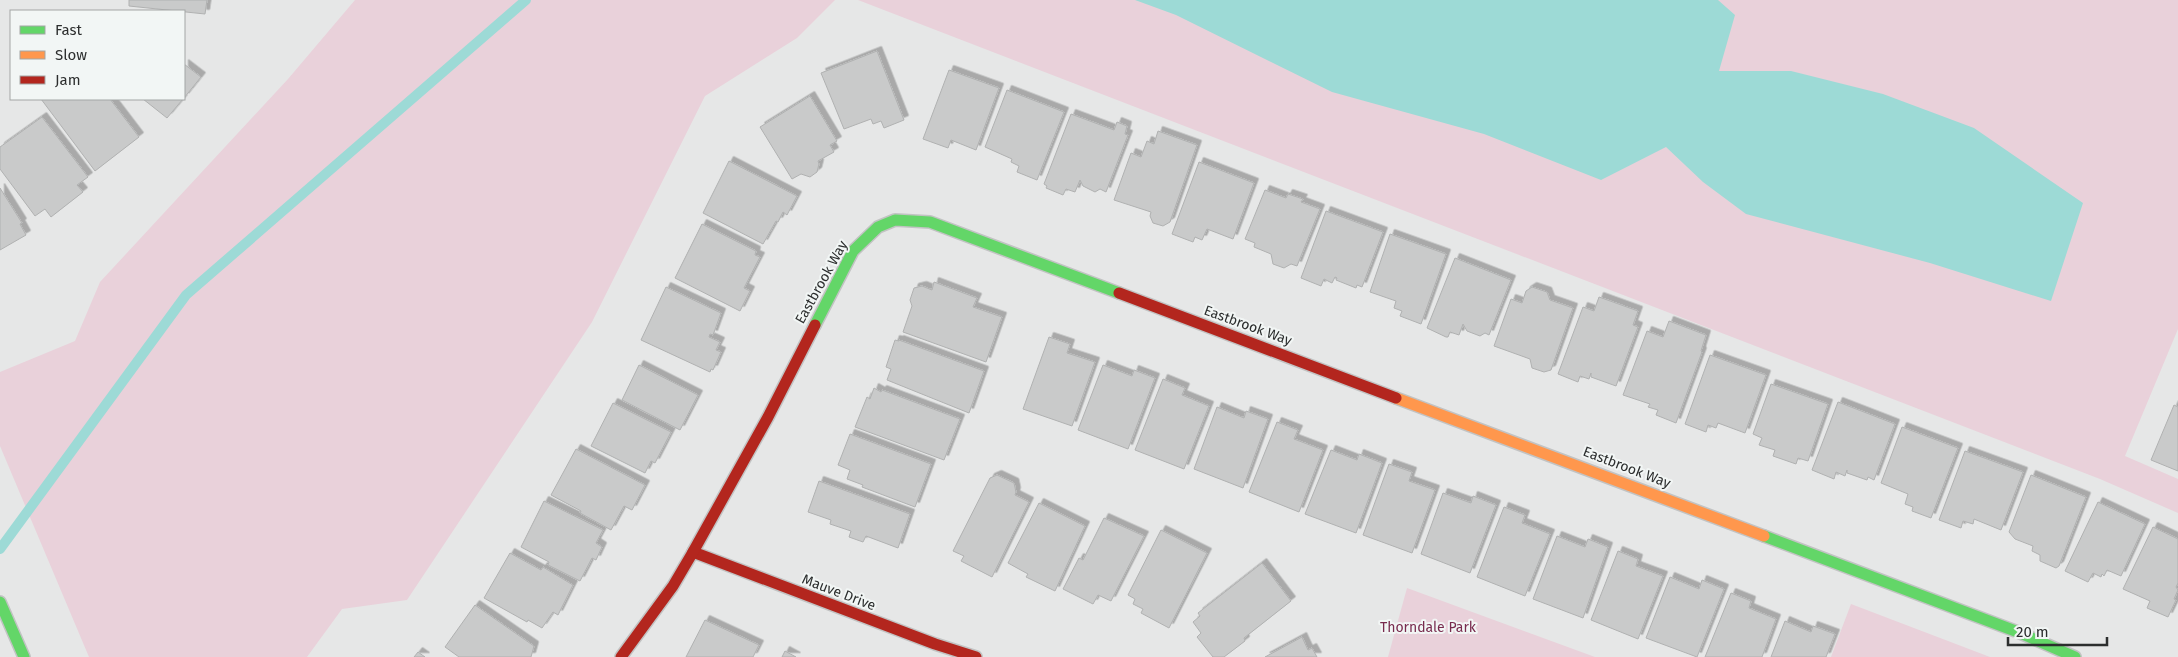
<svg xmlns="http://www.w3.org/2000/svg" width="2178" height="657" font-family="'Fira Sans',sans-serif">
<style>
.green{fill:#e9d1da}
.water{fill:#9ddad6}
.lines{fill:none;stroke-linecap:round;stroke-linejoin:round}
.stream{stroke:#9ddad6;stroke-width:10}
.building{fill:#c9caca;stroke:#b0b1b1;filter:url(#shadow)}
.fast-casing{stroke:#c2c3c3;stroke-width:14}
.slow-casing{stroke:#c2c3c3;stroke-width:14}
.jam-casing{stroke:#c2c3c3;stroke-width:14}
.fast{stroke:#63d668;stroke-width:11}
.slow{stroke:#ff974d;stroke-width:11}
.jam{stroke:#b3261e;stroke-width:11}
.labels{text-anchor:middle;stroke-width:4;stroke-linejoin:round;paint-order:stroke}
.street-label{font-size:14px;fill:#2c2e2e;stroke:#f2f6f5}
.park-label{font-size:14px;fill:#782b4e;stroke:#f2f6f5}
</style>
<defs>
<filter id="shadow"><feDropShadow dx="4.5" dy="-4.5" stdDeviation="0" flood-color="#0004"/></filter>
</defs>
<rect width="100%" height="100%" fill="#e6e7e7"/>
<g class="green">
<path d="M 355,0 L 835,0 L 797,38 L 705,96 L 592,322 L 407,600 L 342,609 L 307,657 L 89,657 L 0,446 L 0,372 L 75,341 L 100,282 L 288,79 Z"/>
<path d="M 858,0 L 2178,0 L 2178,329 L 2125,456 L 2178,479 L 2178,513 L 2100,479 Z"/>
<path d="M 1407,588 L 1595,657 L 1388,657 Z"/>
<path d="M 1851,604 L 1990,657 L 1831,657 Z"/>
</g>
<path class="water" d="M 1135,0 L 1718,0 L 1735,15 L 1719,71 L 1791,71 L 1883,94 L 1974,128 L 2083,203 L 2051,301 L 1930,263 L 1746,214 L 1703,182 L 1666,147 L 1601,180 L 1484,134 L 1332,92 L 1176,15 Z"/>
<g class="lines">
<path class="stream" d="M 0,549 L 186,295 L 526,0"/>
</g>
<g class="building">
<path d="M 129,0 L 207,0 L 205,14 L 129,6 Z"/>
<path d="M 877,51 L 904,120 L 884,128 L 881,121 L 873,124 L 871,119 L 844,129 L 821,73 Z"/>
<path d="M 184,64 L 201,77 L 184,98 Z"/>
<path d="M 949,70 L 999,88 L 976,150 L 951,140 L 948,148 L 923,139 Z"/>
<path d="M 1007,90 L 1064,112 L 1037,180 L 1017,172 L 1019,166 L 1011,162 L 1012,159 L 985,147 Z"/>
<path d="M 810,96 L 837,141 L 830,145 L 834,152 L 818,161 L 819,164 L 817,172 L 810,177 L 801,174 L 792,179 L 760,127 Z"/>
<path d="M 41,99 L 110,99 L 139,137 L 95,171 Z"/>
<path d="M 143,99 L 183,99 L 167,118 Z"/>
<path d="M 1071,114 L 1114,130 L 1117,122 L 1127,126 L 1125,134 L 1128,135 L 1106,192 L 1100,189 L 1095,192 L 1083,186 L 1080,180 L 1075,192 L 1066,189 L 1063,195 L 1046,188 L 1047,186 L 1044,184 Z"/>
<path d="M 42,117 L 88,177 L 77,185 L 83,192 L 51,217 L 45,209 L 35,216 L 0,169 L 0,147 Z"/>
<path d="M 1158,131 L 1197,145 L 1170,222 L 1163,226 L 1153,223 L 1150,216 L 1151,212 L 1114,200 L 1131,153 L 1141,157 L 1147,141 L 1154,144 Z"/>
<path d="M 729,161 L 797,196 L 787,215 L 783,212 L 778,222 L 776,221 L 763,244 L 703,213 Z"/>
<path d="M 1199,162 L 1254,183 L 1233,239 L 1207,229 L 1202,240 L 1195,237 L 1193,242 L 1172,234 Z"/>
<path d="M 0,188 L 22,223 L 20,224 L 26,235 L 0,250 Z"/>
<path d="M 1265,190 L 1286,198 L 1288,194 L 1303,199 L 1301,202 L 1320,209 L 1297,266 L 1291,264 L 1284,268 L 1273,264 L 1271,254 L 1254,247 L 1255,243 L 1245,239 Z"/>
<path d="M 1326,211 L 1383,232 L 1362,287 L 1357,285 L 1356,288 L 1336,280 L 1337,278 L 1335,277 L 1332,283 L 1324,279 L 1321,286 L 1301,278 Z"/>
<path d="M 702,224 L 756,251 L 755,255 L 760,257 L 744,288 L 750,291 L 740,311 L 675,278 Z"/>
<path d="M 1390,234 L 1446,254 L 1421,324 L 1400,316 L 1402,311 L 1394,308 L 1396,301 L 1370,292 Z"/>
<path d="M 1455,258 L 1511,280 L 1489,335 L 1485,333 L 1480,336 L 1467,331 L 1463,324 L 1459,335 L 1450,332 L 1448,337 L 1446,337 L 1427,328 Z"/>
<path d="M 934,282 L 977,298 L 973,307 L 1002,317 L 986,362 L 903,332 L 912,306 L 910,300 L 914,288 L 922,286 L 932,290 Z"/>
<path d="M 666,287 L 721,313 L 713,335 L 710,334 L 709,337 L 720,342 L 716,350 L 721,352 L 713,370 L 711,369 L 710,372 L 641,340 Z"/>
<path d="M 1532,287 L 1547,292 L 1550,300 L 1573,308 L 1551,370 L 1544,372 L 1532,368 L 1530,359 L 1494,346 L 1511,299 L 1522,303 L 1526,291 Z"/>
<path d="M 1599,297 L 1638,311 L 1633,325 L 1638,327 L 1616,386 L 1591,377 L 1591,373 L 1589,379 L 1580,376 L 1578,382 L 1558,374 L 1583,307 L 1594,311 Z"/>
<path d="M 1669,321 L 1706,335 L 1701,351 L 1702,352 L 1676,423 L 1656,415 L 1658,410 L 1648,407 L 1650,404 L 1623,395 L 1647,331 L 1663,337 Z"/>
<path d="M 1049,337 L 1070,344 L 1067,353 L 1095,362 L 1072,426 L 1023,409 Z"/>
<path d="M 895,340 L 899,341 L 899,340 L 984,371 L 969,413 L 887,380 L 891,369 L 886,367 Z"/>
<path d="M 1710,355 L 1766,375 L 1745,433 L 1718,423 L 1716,428 L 1708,425 L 1706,432 L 1685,424 Z"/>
<path d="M 639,365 L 698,395 L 680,430 L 622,400 Z"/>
<path d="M 1103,365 L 1132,376 L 1134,370 L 1155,378 L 1128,449 L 1078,430 Z"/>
<path d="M 1163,379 L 1185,388 L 1182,395 L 1209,406 L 1184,469 L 1135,450 Z"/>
<path d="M 1771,384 L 1828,404 L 1808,461 L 1798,458 L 1796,464 L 1773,456 L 1775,450 L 1759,445 L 1762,438 L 1753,434 Z"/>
<path d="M 874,388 L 881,392 L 882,390 L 960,419 L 944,460 L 855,427 L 867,397 L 870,399 Z"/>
<path d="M 1838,402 L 1895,424 L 1874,480 L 1868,477 L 1867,480 L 1847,473 L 1847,470 L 1845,476 L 1836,472 L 1834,479 L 1812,470 Z"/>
<path d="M 613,403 L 671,432 L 655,463 L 651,461 L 645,473 L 591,446 Z"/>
<path d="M 2174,405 L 2178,407 L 2178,471 L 2151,460 Z"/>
<path d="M 1217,407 L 1244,418 L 1246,411 L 1268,419 L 1243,488 L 1194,469 Z"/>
<path d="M 1277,422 L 1298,430 L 1294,439 L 1323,450 L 1299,512 L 1249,492 Z"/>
<path d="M 1902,427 L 1958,448 L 1931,518 L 1912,511 L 1913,507 L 1905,504 L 1908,494 L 1881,483 Z"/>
<path d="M 850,434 L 931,464 L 915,507 L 862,487 L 863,485 L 847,479 L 850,470 L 838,465 Z"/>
<path d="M 576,449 L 645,485 L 632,510 L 624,506 L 611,530 L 580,513 L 581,511 L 551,495 Z"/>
<path d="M 1331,450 L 1357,460 L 1359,454 L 1382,463 L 1356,533 L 1305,514 Z"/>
<path d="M 1965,451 L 2023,472 L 2001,530 L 1974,519 L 1973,524 L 1963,521 L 1961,528 L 1939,520 Z"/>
<path d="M 1389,464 L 1412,472 L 1409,481 L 1435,490 L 1412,553 L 1363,535 Z"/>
<path d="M 997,475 L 1014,483 L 1016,492 L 1015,495 L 1029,502 L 992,577 L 961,561 L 964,556 L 953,551 L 990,478 Z"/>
<path d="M 2031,475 L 2086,497 L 2059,566 L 2056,568 L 2040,561 L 2040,555 L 2032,551 L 2033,546 L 2015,539 L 2009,532 Z"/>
<path d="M 819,481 L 910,514 L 898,548 L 866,536 L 863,542 L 849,537 L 851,531 L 830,524 L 831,520 L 808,512 Z"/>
<path d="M 1443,493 L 1471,503 L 1473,496 L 1496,505 L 1470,573 L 1421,554 Z"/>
<path d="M 544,501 L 603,530 L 596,543 L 602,547 L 596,560 L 592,558 L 580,581 L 548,565 L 549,562 L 521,547 Z"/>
<path d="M 2098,502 L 2145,524 L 2121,576 L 2107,570 L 2104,576 L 2102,574 L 2101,577 L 2093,573 L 2088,582 L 2065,571 Z"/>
<path d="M 1039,503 L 1085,526 L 1055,591 L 1026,577 L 1028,574 L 1008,563 Z"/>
<path d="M 1504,507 L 1525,515 L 1522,523 L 1550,534 L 1525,596 L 1477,577 Z"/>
<path d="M 1104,518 L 1144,536 L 1111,601 L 1098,595 L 1093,604 L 1063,589 L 1079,558 L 1083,560 Z"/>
<path d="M 2153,527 L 2178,539 L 2178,583 L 2176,587 L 2178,590 L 2174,599 L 2176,600 L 2168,617 L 2147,608 L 2150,601 L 2123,589 Z"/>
<path d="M 1161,530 L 1207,553 L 1169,628 L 1141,613 L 1143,609 L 1133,604 L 1135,599 L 1128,595 Z"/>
<path d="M 1557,536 L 1585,547 L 1588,539 L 1608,547 L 1583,618 L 1533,599 Z"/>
<path d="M 1618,551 L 1638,559 L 1636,566 L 1663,576 L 1638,639 L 1591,620 Z"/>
<path d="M 510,553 L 541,570 L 543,567 L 573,585 L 558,615 L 553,612 L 542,628 L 528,620 L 527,622 L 484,598 Z"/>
<path d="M 1262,563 L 1291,601 L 1244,638 L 1245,641 L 1224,657 L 1213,657 L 1197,637 L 1201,633 L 1193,622 L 1200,616 L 1198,613 Z"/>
<path d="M 1670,577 L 1699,589 L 1702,580 L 1724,589 L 1697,657 L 1646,638 Z"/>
<path d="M 1731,593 L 1751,601 L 1749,608 L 1776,619 L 1762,657 L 1705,657 Z"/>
<path d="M 475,605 L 534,646 L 531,657 L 459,657 L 445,647 Z"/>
<path d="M 705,620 L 759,645 L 753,657 L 686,657 Z"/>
<path d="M 1785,621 L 1811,632 L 1813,626 L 1835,634 L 1826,657 L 1771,657 Z"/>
<path d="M 1302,637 L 1308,650 L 1312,648 L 1317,657 L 1265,657 Z"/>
<path d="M 785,651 L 796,657 L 782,657 Z"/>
<path d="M 418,652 L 425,657 L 414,657 Z"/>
</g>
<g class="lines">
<defs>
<g id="fast">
<path d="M 815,325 L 853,251 L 878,227 L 895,220 L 930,222 L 1119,293"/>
<path d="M 1764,536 L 2018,632 L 2075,657"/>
<path d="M 0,602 L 24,657"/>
</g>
<path id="slow" d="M 1396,398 L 1764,536"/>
<g id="jam">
<path d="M 1119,293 L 1396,398"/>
<path d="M 693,552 L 935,644 L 976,657"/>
<path d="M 621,657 L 673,586 L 693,552 L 768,417 L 815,325"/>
</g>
</defs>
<use href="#fast" class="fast-casing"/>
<use href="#slow" class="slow-casing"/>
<use href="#jam" class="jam-casing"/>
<use href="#fast" class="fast"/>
<use href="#slow" class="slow"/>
<use href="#jam" class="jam"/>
</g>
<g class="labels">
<g class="street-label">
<text transform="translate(821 282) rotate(-61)" y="5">Eastbrook Way</text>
<text transform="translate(1248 325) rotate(20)" y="5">Eastbrook Way</text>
<text transform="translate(1627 467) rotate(21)" y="5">Eastbrook Way</text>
<text transform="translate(839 592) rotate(21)" y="5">Mauve Drive</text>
</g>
<g class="park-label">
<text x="1428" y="632">Thorndale Park</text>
</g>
</g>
<rect x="10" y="10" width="175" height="90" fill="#f2f6f5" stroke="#a3a6a5"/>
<rect x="20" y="26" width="25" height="8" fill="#63d668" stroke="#a3a6a5"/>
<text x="55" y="35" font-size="15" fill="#2c2e2e">Fast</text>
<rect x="20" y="51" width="25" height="8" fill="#ff974d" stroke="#a3a6a5"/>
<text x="55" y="60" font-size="15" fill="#2c2e2e">Slow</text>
<rect x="20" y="76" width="25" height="8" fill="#b3261e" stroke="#a3a6a5"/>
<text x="55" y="85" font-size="15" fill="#2c2e2e">Jam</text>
<path d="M2008 637v8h99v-8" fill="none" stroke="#2c2e2e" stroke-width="2.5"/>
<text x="2016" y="637" font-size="15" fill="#2c2e2e" stroke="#f2f6f5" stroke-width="4" paint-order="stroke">20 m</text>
</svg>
